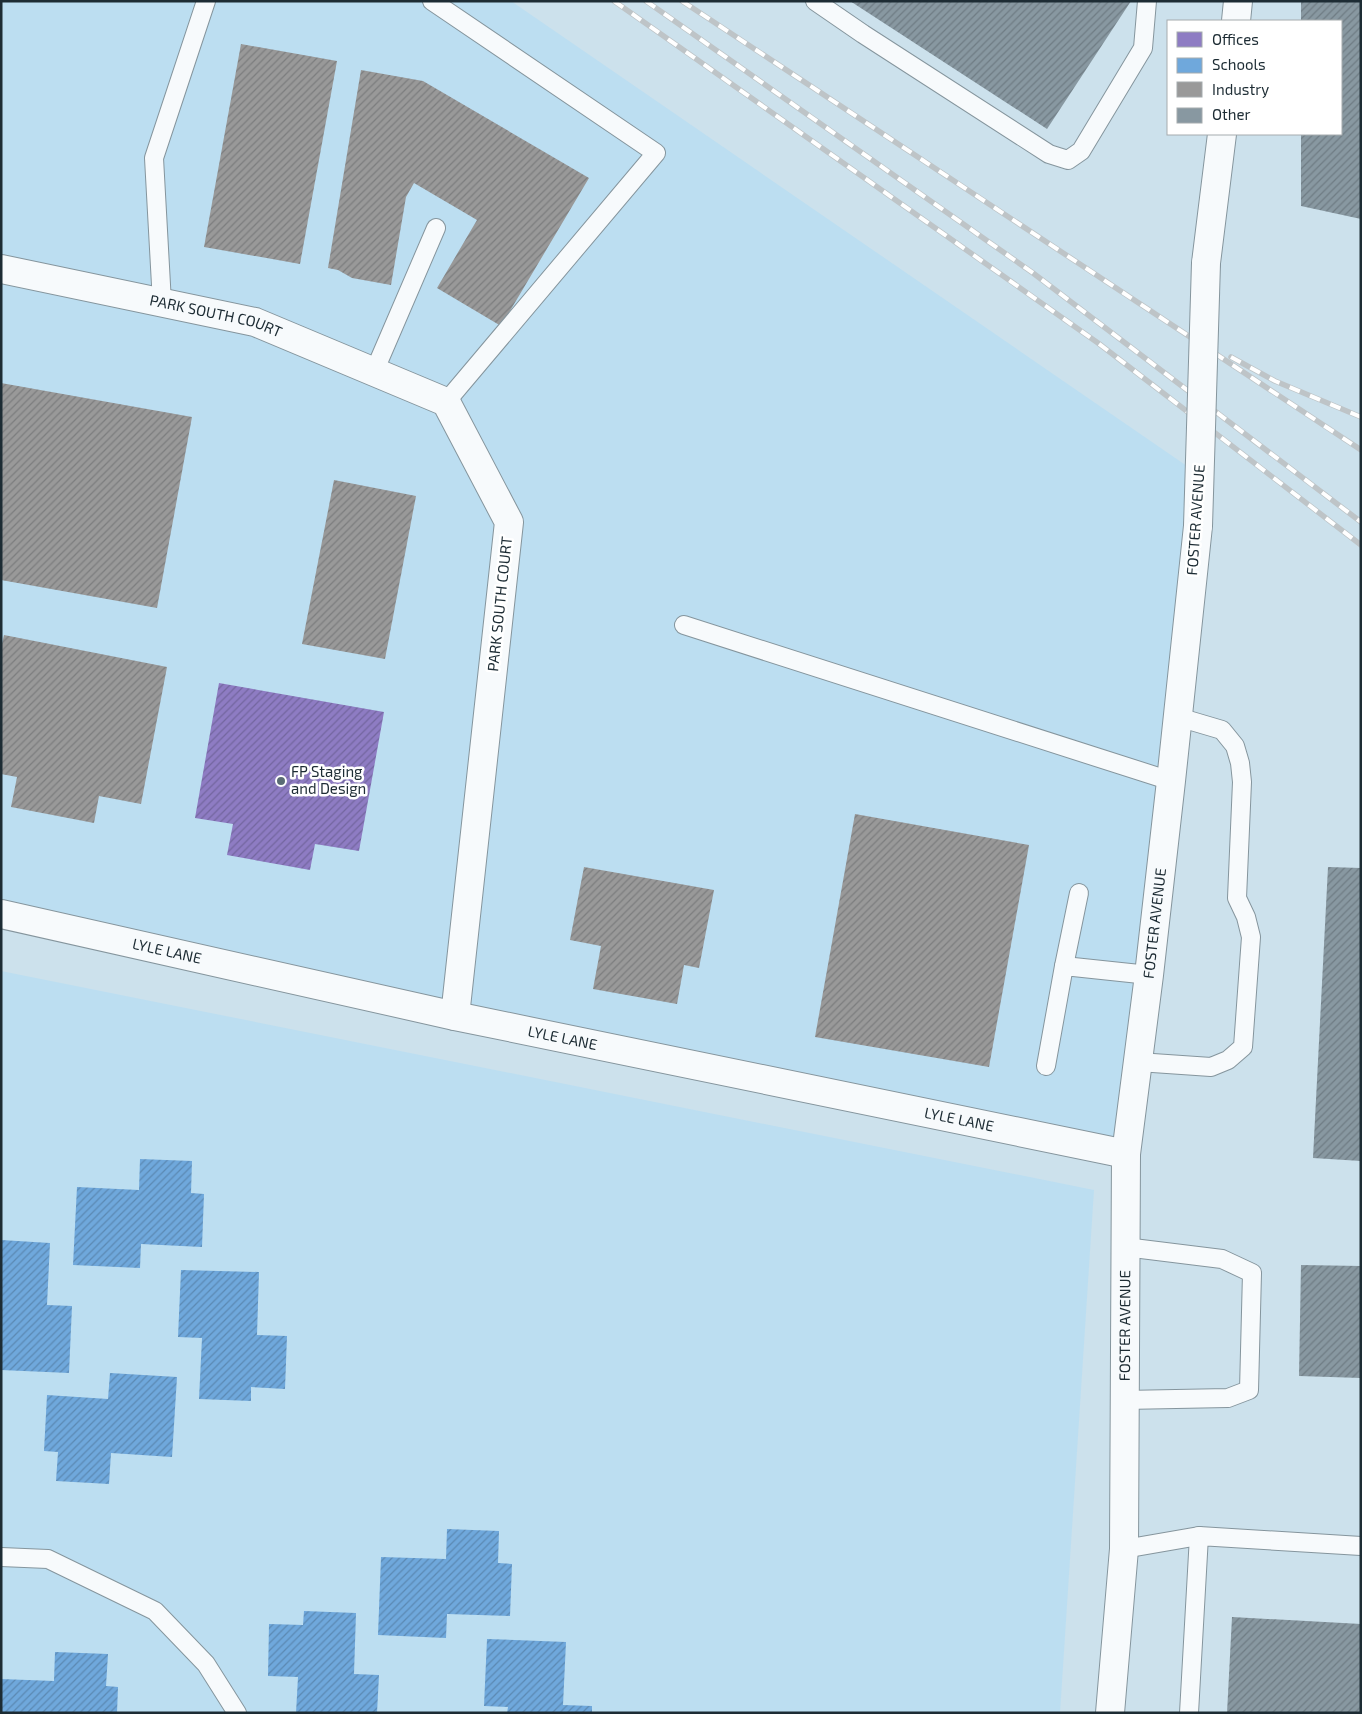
<svg xmlns="http://www.w3.org/2000/svg" width="1362" height="1714" font-family="'Exo 2',sans-serif">
<style>
.built{fill:#bcdef1}
.offices{fill:url(#offices-hatch)}
.schools{fill:url(#schools-hatch)}
.industry{fill:url(#industry-hatch)}
.building{fill:url(#building-hatch)}
.lines{fill:none;stroke-linecap:round;stroke-linejoin:round}
.lane-casing{stroke:#85959d;stroke-width:20}
.street-casing{stroke:#85959d;stroke-width:30}
.secondary-casing{stroke:#85959d;stroke-width:30}
.lane{stroke:#f7fafc;stroke-width:18}
.street{stroke:#f7fafc;stroke-width:28}
.secondary{stroke:#f7fafc;stroke-width:28}
.rail-casing{stroke:#bec4c7;stroke-width:5.5}
.rail{stroke:#fff;stroke-width:4;stroke-dasharray:11;stroke-linecap:butt}
.secondary-bridge-casing{stroke:#85959d;stroke-width:30;stroke-linecap:butt}
.secondary-bridge{stroke:#f7fafc;stroke-width:28}
.poi-dot{fill:#5a6b74;stroke:#fff;stroke-width:2}
.labels{text-anchor:middle;stroke-width:5;stroke-linejoin:round;paint-order:stroke}
.street-label{font-size:15px;fill:#1d2c34;stroke:#fff}
.poi-label{font-size:15px;fill:#1d2c34;stroke:#fff;text-anchor:start}
</style>
<defs>
<pattern id="offices-hatch" width="6" height="6" patternUnits="userSpaceOnUse" patternTransform="scale(1.25)"><rect width="6" height="6" fill="#8e7cc3"/><path d="M-1 1l2-2M0 6l6-6M5 7l2-2" fill="none" stroke="#73669f"/></pattern>
<pattern id="schools-hatch" width="6" height="6" patternUnits="userSpaceOnUse" patternTransform="scale(1.25)"><rect width="6" height="6" fill="#6fa8dc"/><path d="M-1 1l2-2M0 6l6-6M5 7l2-2" fill="none" stroke="#5b89b3"/></pattern>
<pattern id="industry-hatch" width="6" height="6" patternUnits="userSpaceOnUse" patternTransform="scale(1.25)"><rect width="6" height="6" fill="#999"/><path d="M-1 1l2-2M0 6l6-6M5 7l2-2" fill="none" stroke="#7c7d7e"/></pattern>
<pattern id="building-hatch" width="6" height="6" patternUnits="userSpaceOnUse" patternTransform="scale(1.25)"><rect width="6" height="6" fill="#8898a1"/><path d="M-1 1l2-2M0 6l6-6M5 7l2-2" fill="none" stroke="#6f7c84"/></pattern>
</defs>
<rect width="100%" height="100%" fill="#cce1ec"/>
<g class="built">
<path d="M 1,1 L 511,1 L 1200,475 L 1126,1154 L 1,914 Z"/>
<path d="M 1,971 L 1094,1190 L 1060,1713 L 1,1713 Z"/>
</g>
<path class="offices" d="M 219,683 L 384,712 L 359,851 L 315,844 L 310,870 L 227,855 L 233,824 L 195,818 Z"/>
<g class="schools">
<path d="M 140,1159 L 192,1161 L 191,1193 L 204,1194 L 202,1247 L 141,1244 L 140,1268 L 73,1265 L 77,1187 L 139,1190 Z"/>
<path d="M 1,1240 L 50,1243 L 47,1305 L 72,1306 L 69,1373 L 1,1370 Z"/>
<path d="M 181,1270 L 259,1272 L 257,1335 L 287,1336 L 285,1389 L 251,1387 L 251,1401 L 199,1399 L 202,1338 L 178,1337 Z"/>
<path d="M 110,1373 L 177,1377 L 172,1457 L 111,1453 L 109,1484 L 56,1481 L 58,1452 L 44,1451 L 47,1395 L 108,1399 Z"/>
<path d="M 447,1529 L 499,1531 L 498,1563 L 512,1564 L 510,1616 L 447,1614 L 446,1638 L 378,1635 L 381,1557 L 446,1559 Z"/>
<path d="M 304,1611 L 356,1613 L 354,1674 L 379,1675 L 377,1713 L 296,1713 L 298,1677 L 268,1676 L 269,1624 L 303,1625 Z"/>
<path d="M 487,1639 L 566,1642 L 563,1705 L 592,1706 L 592,1713 L 507,1713 L 508,1707 L 484,1706 Z"/>
<path d="M 55,1652 L 108,1654 L 106,1686 L 118,1687 L 117,1713 L 1,1713 L 1,1679 L 54,1681 Z"/>
</g>
<g class="industry">
<path d="M 241,44 L 337,61 L 300,264 L 204,247 Z"/>
<path d="M 361,70 L 423,81 L 589,178 L 501,326 L 437,288 L 477,220 L 414,183 L 406,197 L 391,285 L 352,278 L 338,270 L 328,268 Z"/>
<path d="M 1,383 L 192,417 L 157,608 L 1,580 Z"/>
<path d="M 334,480 L 416,496 L 385,659 L 302,644 Z"/>
<path d="M 4,635 L 167,667 L 141,804 L 99,796 L 94,823 L 11,807 L 17,777 L 1,774 L 1,648 Z"/>
<path d="M 855,814 L 1029,845 L 989,1067 L 815,1037 Z"/>
<path d="M 584,867 L 714,890 L 699,968 L 684,965 L 677,1004 L 593,989 L 601,946 L 570,940 Z"/>
</g>
<g class="building">
<path d="M 850,1 L 1131,1 L 1047,129 Z"/>
<path d="M 1301,1 L 1361,1 L 1361,219 L 1301,206 L 1301,134 L 1341,134 L 1341,21 L 1301,21 Z"/>
<path d="M 1328,867 L 1361,868 L 1361,1161 L 1313,1158 Z"/>
<path d="M 1301,1265 L 1361,1266 L 1361,1378 L 1299,1376 Z"/>
<path d="M 1232,1617 L 1361,1624 L 1361,1713 L 1227,1713 Z"/>
</g>
<g class="lines">
<defs>
<g id="lane">
<path d="M 432,1 L 656,153 L 446,402"/>
<path d="M 815,1 L 863,34 L 1049,154 L 1068,160 L 1081,151 L 1143,48 L 1147,1"/>
<path d="M 162,303 L 154,158 L 206,1"/>
<path d="M 374,372 L 436,228"/>
<path d="M 684,625 L 1171,781"/>
<path d="M 1064,966 L 1079,893"/>
<path d="M 1138,1062 L 1211,1067 L 1228,1060 L 1243,1047 L 1251,937 L 1246,917 L 1237,898 L 1242,782 L 1240,763 L 1235,746 L 1222,730 L 1178,717"/>
<path d="M 1046,1066 L 1064,966 L 1149,975"/>
<path d="M 1124,1400 L 1228,1398 L 1249,1390 L 1252,1273 L 1222,1259 L 1125,1247"/>
<path d="M 1124,1549 L 1199,1536"/>
<path d="M 1,1557 L 48,1559 L 155,1611 L 206,1664 L 237,1713"/>
<path d="M 1189,1713 L 1199,1536 L 1361,1546"/>
</g>
<g id="street">
<path id="s1" d="M 1,269 L 255,322 L 446,402 L 509,522 L 455,1016"/>
<path id="s2" d="M 1,914 L 455,1016 L 1126,1154"/>
</g>
<g id="secondary">
<path d="M 1236,21 L 1238,1"/>
<path d="M 1206,263 L 1222,134"/>
<path id="s3" d="M 1110,1713 L 1124,1549 L 1126,1154 L 1149,975 L 1171,781 L 1198,526"/>
</g>
</defs>
<use href="#lane" class="lane-casing"/>
<use href="#street" class="street-casing"/>
<use href="#secondary" class="secondary-casing"/>
<use href="#lane" class="lane"/>
<use href="#street" class="street"/>
<use href="#secondary" class="secondary"/>
<defs>
<g id="rail">
<path d="M 614,1 L 1098,343 L 1361,545"/>
<path d="M 646,1 L 1033,273 L 1361,522"/>
<path d="M 682,1 L 1361,450"/>
<path d="M 1231,357 L 1275,381 L 1361,417"/>
</g>
</defs>
<use href="#rail" class="rail-casing"/>
<use href="#rail" class="rail"/>
<defs>
<path id="secondary-bridge" d="M 1198,526 L 1206,263"/>
</defs>
<use href="#secondary-bridge" class="secondary-bridge-casing"/>
<use href="#secondary-bridge" class="secondary-bridge"/>
</g>
<circle class="poi-dot" cx="281" cy="781" r="5"/>
<g class="labels">
<g class="street-label">
<text dy="5" stroke="none"><textPath href="#s1" startOffset="220">PARK SOUTH COURT</textPath></text>
<text transform="translate(1196 520) rotate(-86)" y="5">FOSTER AVENUE</text>
<text transform="translate(500 604) rotate(-84)" y="5">PARK SOUTH COURT</text>
<text dy="5" stroke="none"><textPath href="#s3" startOffset="792">FOSTER AVENUE</textPath></text>
<text dy="5" stroke="none"><textPath href="#s2" startOffset="170">LYLE LANE</textPath></text>
<text dy="5" stroke="none"><textPath href="#s2" startOffset="575">LYLE LANE</textPath></text>
<text dy="5" stroke="none"><textPath href="#s2" startOffset="980">LYLE LANE</textPath></text>
<text dy="5" stroke="none"><textPath href="#s3" startOffset="388">FOSTER AVENUE</textPath></text>
</g>
<g class="poi-label">
<text x="291" y="777">FP Staging<tspan x="291" dy="17">and Design</tspan></text>
</g>
</g>
<rect width="1362" height="1714" fill="none" stroke="#1d2c34" stroke-width="5"/>
<rect x="1167" y="20" width="175" height="115" fill="#ffffff" stroke="#a5abae"/>
<rect x="1177" y="32" width="25" height="15" fill="#8e7cc3" stroke="#a5abae"/>
<text x="1212" y="45" font-size="15" fill="#1d2c34">Offices</text>
<rect x="1177" y="58" width="25" height="15" fill="#6fa8dc" stroke="#a5abae"/>
<text x="1212" y="70" font-size="15" fill="#1d2c34">Schools</text>
<rect x="1177" y="82" width="25" height="15" fill="#999999" stroke="#a5abae"/>
<text x="1212" y="95" font-size="15" fill="#1d2c34">Industry</text>
<rect x="1177" y="108" width="25" height="15" fill="#8898a1" stroke="#a5abae"/>
<text x="1212" y="120" font-size="15" fill="#1d2c34">Other</text>
</svg>
